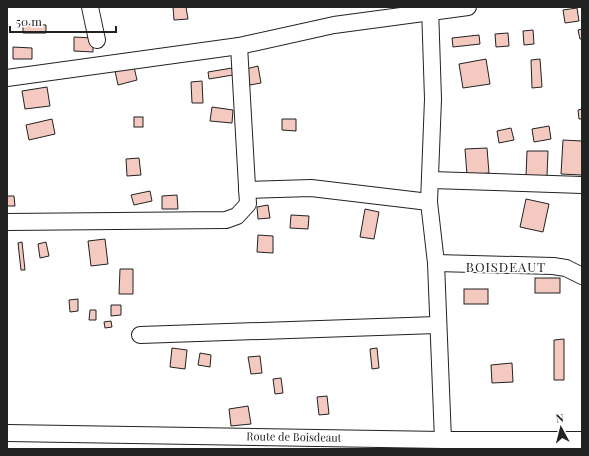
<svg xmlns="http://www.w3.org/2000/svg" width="589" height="456" font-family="'Playfair Display',serif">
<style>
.building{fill:#f3c9c0;stroke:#222}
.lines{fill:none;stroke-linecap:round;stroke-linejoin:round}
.minor-casing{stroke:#222;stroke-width:18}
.minor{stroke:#fff;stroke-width:16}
.labels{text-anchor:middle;stroke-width:3;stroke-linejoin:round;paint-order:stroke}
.street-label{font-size:11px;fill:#222;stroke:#fff}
.quarter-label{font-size:13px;letter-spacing:1px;fill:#222;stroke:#fff}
</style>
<rect width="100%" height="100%" fill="#fff"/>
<g class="building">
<path d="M 173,7 L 186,7 L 188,19 L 174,20 Z"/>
<path d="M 577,8 L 579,21 L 565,23 L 563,10 Z"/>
<path d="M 23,24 L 46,25 L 46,33 L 23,33 Z"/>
<path d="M 582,29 L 582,39 L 580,39 L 578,30 Z"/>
<path d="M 533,30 L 534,44 L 524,45 L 523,31 Z"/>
<path d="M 508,33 L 509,46 L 496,47 L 495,34 Z"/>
<path d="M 479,35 L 480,44 L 453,47 L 452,38 Z"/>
<path d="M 74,37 L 93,38 L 93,52 L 74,51 Z"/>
<path d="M 13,47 L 32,48 L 32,59 L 13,59 Z"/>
<path d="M 486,59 L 490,84 L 463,88 L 459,64 Z"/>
<path d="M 540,59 L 542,87 L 532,88 L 531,60 Z"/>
<path d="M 258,66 L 261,83 L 250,85 L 246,69 Z"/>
<path d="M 134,67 L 137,80 L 118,85 L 115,71 Z"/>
<path d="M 232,68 L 233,75 L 209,79 L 208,72 Z"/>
<path d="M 202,81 L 203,103 L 192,103 L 191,82 Z"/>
<path d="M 47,87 L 50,106 L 25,109 L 22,91 Z"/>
<path d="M 212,107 L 233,110 L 232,123 L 210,121 Z"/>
<path d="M 582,109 L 582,119 L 579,119 L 578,110 Z"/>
<rect x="134" y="117" width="9" height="10"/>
<path d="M 52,119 L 55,134 L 29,140 L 26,125 Z"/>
<path d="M 282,119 L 296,119 L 296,131 L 282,130 Z"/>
<path d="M 549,126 L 551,139 L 534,142 L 532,129 Z"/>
<path d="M 511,128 L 514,140 L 499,143 L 497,131 Z"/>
<path d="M 563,140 L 582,141 L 582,175 L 561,174 Z"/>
<path d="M 487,148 L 489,173 L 467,175 L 465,149 Z"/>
<path d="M 527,151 L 548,151 L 547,176 L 526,176 Z"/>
<path d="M 139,158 L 141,175 L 127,176 L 126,159 Z"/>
<path d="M 150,191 L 152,201 L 134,205 L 131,195 Z"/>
<path d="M 177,195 L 178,209 L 162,209 L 162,196 Z"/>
<path d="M 7,196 L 14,196 L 15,206 L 7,206 Z"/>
<path d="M 526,199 L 549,204 L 543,232 L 520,227 Z"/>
<path d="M 268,205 L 270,218 L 258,219 L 257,207 Z"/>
<path d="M 365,209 L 379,212 L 374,239 L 360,237 Z"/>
<path d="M 291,215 L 309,216 L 308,229 L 290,228 Z"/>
<path d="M 258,235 L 273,236 L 273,253 L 257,252 Z"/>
<path d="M 105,239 L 108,264 L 91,266 L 88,241 Z"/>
<path d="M 22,242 L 25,270 L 21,270 L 18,243 Z"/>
<path d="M 46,242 L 49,256 L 40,258 L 38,244 Z"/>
<path d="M 120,269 L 133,269 L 133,294 L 119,294 Z"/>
<rect x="535" y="278" width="25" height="15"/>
<rect x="464" y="289" width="24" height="15"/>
<path d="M 78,299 L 78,311 L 70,312 L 69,300 Z"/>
<path d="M 111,305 L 121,305 L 121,315 L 111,316 Z"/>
<path d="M 90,310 L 96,310 L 96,320 L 89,320 Z"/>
<path d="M 111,321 L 112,327 L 105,328 L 104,322 Z"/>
<path d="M 564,339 L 564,380 L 554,380 L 554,340 Z"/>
<path d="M 172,348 L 187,350 L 185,369 L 170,367 Z"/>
<path d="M 377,348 L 379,368 L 372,369 L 370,349 Z"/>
<path d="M 200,353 L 211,355 L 210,367 L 198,365 Z"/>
<path d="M 260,356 L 262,373 L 251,374 L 248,357 Z"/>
<path d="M 512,363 L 513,382 L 492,383 L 491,365 Z"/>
<path d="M 281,378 L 283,393 L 275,394 L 273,379 Z"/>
<path d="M 327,396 L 329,414 L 319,415 L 317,397 Z"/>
<path d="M 248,406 L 251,424 L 231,426 L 229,409 Z"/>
</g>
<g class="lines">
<defs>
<g id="minor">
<path d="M 90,7 L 97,40"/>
<path d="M 430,7 L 433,99 L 429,202 L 436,263 L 443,440"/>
<path d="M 7,78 L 239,46 L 334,25 L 468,7"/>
<path d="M 431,180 L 582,185"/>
<path d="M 247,190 L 311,188 L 429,202"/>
<path d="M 7,222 L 226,220 L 237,216 L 248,204 L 239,46"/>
<path d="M 436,263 L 553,266 L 566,268 L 582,276"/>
<path d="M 140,335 L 437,325"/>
<path d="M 7,433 L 443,440 L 582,440"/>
</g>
</defs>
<use href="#minor" class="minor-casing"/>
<use href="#minor" class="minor"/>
</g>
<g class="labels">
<g class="street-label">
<text transform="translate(294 437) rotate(1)" y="4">Route de Boisdeaut</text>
</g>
<g class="quarter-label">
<text x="506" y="272">BOISDEAUT</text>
</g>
</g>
<rect width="589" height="456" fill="none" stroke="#222222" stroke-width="16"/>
<g transform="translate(561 428) rotate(353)" stroke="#ffffff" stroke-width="3" paint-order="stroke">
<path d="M0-3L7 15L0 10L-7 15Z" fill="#222222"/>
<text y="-6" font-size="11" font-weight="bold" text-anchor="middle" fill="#222222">N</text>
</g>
<path d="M10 26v6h106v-6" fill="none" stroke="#222222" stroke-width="2"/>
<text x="16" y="26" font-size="12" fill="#222222" stroke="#ffffff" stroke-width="3" paint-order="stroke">50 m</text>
</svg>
